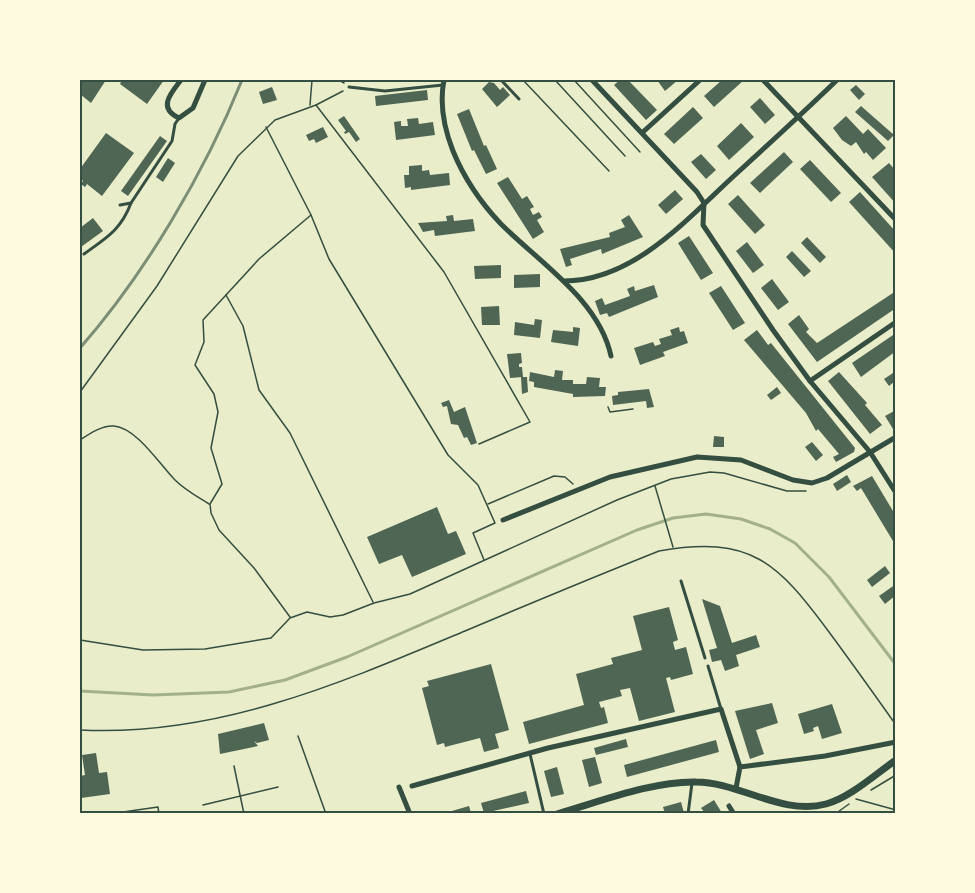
<svg xmlns="http://www.w3.org/2000/svg" width="975" height="893" font-family="'Nunito Sans',sans-serif">
<style>
.lines{fill:none;stroke-linecap:round;stroke-linejoin:round}
.stream{stroke:#a3b18a;stroke-width:3}
.building{fill:#4f6655}
.path{stroke:#344e41;stroke-width:1.5}
.service{stroke:#344e41;stroke-width:3}
.minor{stroke:#344e41;stroke-width:5}
.tertiary{stroke:#344e41;stroke-width:7}
.rail{stroke:#7c8e77;stroke-width:3}
.neatline{fill:none;stroke:#344e41;stroke-width:2}
</style>
<rect width="100%" height="100%" fill="#e9edc9"/>
<g class="lines">
<path class="stream" d="M 80,691 L 153,695 L 229,692 L 285,680 L 347,657 L 637,530 L 673,518 L 706,514 L 741,519 L 770,529 L 795,543 L 829,577 L 896,665"/>
</g>
<g class="building">
<path d="M 81,80 L 106,80 L 91,103 L 80,94 Z"/>
<path d="M 122,80 L 124,81 L 164,80 L 147,104 L 120,84 Z"/>
<path d="M 620,80 L 628,80 L 657,110 L 646,120 L 614,85 Z"/>
<path d="M 657,80 L 678,80 L 665,91 Z"/>
<path d="M 722,80 L 744,80 L 714,107 L 704,96 Z"/>
<path d="M 489,82 L 494,83 L 500,90 L 503,87 L 510,95 L 497,107 L 482,89 Z"/>
<path d="M 856,85 L 865,94 L 859,100 L 850,90 Z"/>
<path d="M 272,87 L 277,100 L 263,104 L 259,92 Z"/>
<path d="M 427,90 L 428,100 L 376,106 L 375,96 Z"/>
<path d="M 760,98 L 775,115 L 765,124 L 750,107 Z"/>
<path d="M 861,106 L 894,135 L 888,141 L 855,112 Z"/>
<path d="M 693,107 L 703,118 L 674,144 L 664,134 Z"/>
<path d="M 469,109 L 484,146 L 486,145 L 497,169 L 486,174 L 474,150 L 472,151 L 457,114 Z"/>
<path d="M 344,116 L 360,139 L 356,142 L 349,132 L 345,134 L 344,132 L 346,131 L 338,120 Z"/>
<path d="M 846,116 L 863,134 L 868,129 L 886,148 L 873,160 L 866,152 L 864,154 L 856,142 L 851,146 L 842,140 L 833,128 Z"/>
<path d="M 418,118 L 419,124 L 433,122 L 435,135 L 396,140 L 394,122 L 401,121 L 401,126 L 408,126 L 407,119 Z"/>
<path d="M 741,123 L 754,137 L 729,160 L 717,146 Z"/>
<path d="M 323,127 L 328,137 L 316,143 L 314,139 L 309,141 L 306,135 Z"/>
<path d="M 106,133 L 134,153 L 102,196 L 87,184 L 85,187 L 81,184 L 83,181 L 80,178 L 80,169 Z"/>
<path d="M 160,136 L 167,141 L 128,196 L 121,191 Z"/>
<path d="M 784,152 L 793,162 L 760,193 L 750,183 Z"/>
<path d="M 701,154 L 716,170 L 706,179 L 691,162 Z"/>
<path d="M 168,158 L 175,163 L 163,182 L 156,177 Z"/>
<path d="M 810,160 L 841,193 L 831,202 L 800,169 Z"/>
<path d="M 889,163 L 896,171 L 896,204 L 872,177 Z"/>
<path d="M 422,165 L 422,171 L 429,170 L 430,175 L 449,173 L 450,185 L 411,190 L 411,187 L 405,188 L 404,175 L 409,175 L 409,166 Z"/>
<path d="M 508,177 L 522,199 L 527,196 L 534,207 L 530,209 L 533,215 L 539,212 L 542,217 L 537,220 L 544,232 L 533,239 L 497,183 Z"/>
<path d="M 675,190 L 683,199 L 666,214 L 658,205 Z"/>
<path d="M 860,192 L 896,232 L 896,254 L 849,202 Z"/>
<path d="M 738,195 L 765,225 L 755,234 L 728,204 Z"/>
<path d="M 453,215 L 454,221 L 473,219 L 475,231 L 435,236 L 434,230 L 423,232 L 418,223 L 447,221 L 446,216 Z"/>
<path d="M 629,215 L 643,237 L 602,254 L 601,249 L 570,259 L 572,265 L 566,267 L 560,249 L 610,237 L 609,233 L 625,227 L 621,220 Z"/>
<path d="M 93,218 L 103,231 L 81,247 L 80,228 Z"/>
<path d="M 689,236 L 713,273 L 701,280 L 678,243 Z"/>
<path d="M 807,237 L 826,257 L 820,263 L 801,243 Z"/>
<path d="M 747,242 L 764,265 L 753,273 L 736,251 Z"/>
<path d="M 792,251 L 811,271 L 804,277 L 786,257 Z"/>
<path d="M 501,265 L 501,278 L 475,279 L 474,266 Z"/>
<path d="M 540,274 L 540,287 L 514,288 L 514,275 Z"/>
<path d="M 772,279 L 789,302 L 778,310 L 761,288 Z"/>
<path d="M 654,285 L 658,297 L 609,317 L 607,313 L 600,315 L 595,301 L 602,298 L 605,305 L 630,296 L 627,289 L 634,286 L 635,291 Z"/>
<path d="M 721,286 L 745,323 L 733,330 L 709,293 Z"/>
<path d="M 896,291 L 896,308 L 817,362 L 788,324 L 799,315 L 809,329 L 806,332 L 817,343 Z"/>
<path d="M 499,306 L 500,325 L 482,325 L 481,307 Z"/>
<path d="M 535,319 L 542,320 L 540,338 L 514,335 L 515,322 L 534,325 Z"/>
<path d="M 573,327 L 580,328 L 578,346 L 551,342 L 553,330 L 573,332 Z"/>
<path d="M 679,327 L 680,332 L 684,331 L 688,343 L 663,352 L 665,356 L 640,365 L 634,348 L 653,342 L 655,346 L 661,344 L 659,339 L 672,335 L 670,330 Z"/>
<path d="M 757,330 L 768,345 L 771,343 L 855,448 L 854,452 L 836,462 L 833,457 L 839,454 L 818,429 L 816,431 L 806,413 L 744,340 Z"/>
<path d="M 896,333 L 896,351 L 861,377 L 852,363 Z"/>
<path d="M 521,353 L 522,363 L 519,364 L 519,367 L 522,367 L 523,377 L 510,378 L 507,354 Z"/>
<path d="M 555,370 L 563,371 L 562,380 L 573,380 L 573,384 L 586,384 L 587,377 L 600,378 L 599,387 L 606,387 L 605,396 L 573,397 L 573,394 L 534,387 L 534,382 L 529,381 L 530,372 L 554,377 Z"/>
<path d="M 896,371 L 896,385 L 894,382 L 889,386 L 884,379 Z"/>
<path d="M 839,372 L 867,403 L 865,405 L 882,425 L 870,434 L 828,381 Z"/>
<path d="M 521,377 L 527,377 L 528,392 L 522,394 Z"/>
<path d="M 777,387 L 781,393 L 771,400 L 767,395 Z"/>
<path d="M 649,389 L 654,407 L 647,408 L 646,401 L 613,405 L 612,396 L 618,395 L 618,392 Z"/>
<path d="M 449,400 L 454,412 L 465,407 L 477,443 L 471,445 L 467,437 L 464,438 L 458,425 L 451,424 L 447,406 L 443,407 L 441,403 Z"/>
<path d="M 896,410 L 896,427 L 893,429 L 885,416 Z"/>
<path d="M 714,436 L 724,437 L 724,447 L 713,447 Z"/>
<path d="M 812,442 L 823,455 L 816,461 L 805,447 Z"/>
<path d="M 847,475 L 851,482 L 837,491 L 833,484 Z"/>
<path d="M 872,476 L 896,516 L 896,546 L 861,488 L 857,491 L 853,486 Z"/>
<path d="M 437,507 L 448,534 L 456,531 L 466,554 L 412,577 L 402,555 L 379,564 L 367,537 Z"/>
<path d="M 885,566 L 890,573 L 872,587 L 867,580 Z"/>
<path d="M 896,584 L 896,595 L 885,604 L 879,596 Z"/>
<path d="M 702,599 L 720,606 L 732,643 L 756,635 L 760,647 L 736,655 L 739,666 L 725,671 L 721,660 L 712,662 L 709,650 L 717,648 Z"/>
<path d="M 669,607 L 678,640 L 673,642 L 675,650 L 686,647 L 693,674 L 671,680 L 670,677 L 666,678 L 675,712 L 639,721 L 630,688 L 620,690 L 622,696 L 599,702 L 601,708 L 604,707 L 608,723 L 529,744 L 523,722 L 584,705 L 576,674 L 613,664 L 611,658 L 642,650 L 633,616 Z"/>
<path d="M 491,664 L 509,730 L 495,734 L 499,748 L 484,752 L 480,738 L 445,747 L 444,743 L 437,745 L 422,688 L 429,686 L 427,681 Z"/>
<path d="M 772,703 L 778,723 L 756,730 L 764,754 L 750,759 L 735,711 Z"/>
<path d="M 832,704 L 842,733 L 822,739 L 818,726 L 813,728 L 814,731 L 804,734 L 798,714 Z"/>
<path d="M 264,723 L 269,740 L 257,743 L 254,741 L 258,746 L 220,754 L 218,734 Z"/>
<path d="M 626,739 L 628,747 L 596,755 L 594,748 Z"/>
<path d="M 716,740 L 719,752 L 627,777 L 624,765 Z"/>
<path d="M 96,753 L 99,773 L 107,772 L 110,794 L 81,798 L 80,776 L 85,775 L 82,755 Z"/>
<path d="M 595,757 L 602,783 L 589,787 L 582,760 Z"/>
<path d="M 557,767 L 564,794 L 551,797 L 544,771 Z"/>
<path d="M 526,791 L 529,803 L 484,813 L 481,803 Z"/>
<path d="M 714,800 L 722,813 L 705,813 L 701,808 Z"/>
<path d="M 681,802 L 684,813 L 665,813 L 663,807 Z"/>
<path d="M 469,806 L 471,813 L 445,813 Z"/>
</g>
<g class="lines">
<g class="path">
<path d="M 339,80 L 344,83"/>
<path d="M 523,80 L 609,171"/>
<path d="M 555,80 L 625,156"/>
<path d="M 574,80 L 640,152"/>
<path d="M 310,105 L 312,80"/>
<path d="M 316,105 L 444,272 L 530,422 L 479,444"/>
<path d="M 266,127 L 311,215 L 259,259 L 203,320 L 204,342 L 195,365 L 214,394 L 218,412 L 211,448 L 222,484 L 210,504 L 211,513 L 219,530 L 254,568 L 290,617"/>
<path d="M 311,215 L 329,259 L 448,455 L 478,485 L 495,523 L 473,533 L 484,560"/>
<path d="M 226,295 L 243,326 L 259,390 L 290,433 L 373,602"/>
<path d="M 80,392 L 157,286 L 238,156 L 275,120 L 316,105 L 343,91"/>
<path d="M 608,407 L 610,412 L 633,409"/>
<path d="M 80,440 C 89,434 102,425 114,426 C 137,428 160,465 175,480 C 185,490 198,497 209,504"/>
<path d="M 655,486 L 673,547"/>
<path d="M 488,504 L 554,476 L 565,477 L 573,484"/>
<path d="M 80,640 L 143,650 L 205,649 L 271,638 L 290,618 L 307,612 L 330,617 L 343,615 L 374,603 L 410,594 L 617,500 L 671,479 L 710,472 L 724,473 L 787,491 L 806,491"/>
<path d="M 80,730 C 217,737 341,683 465,631 C 529,604 594,577 659,551 C 751,535 777,562 829,632 C 852,663 874,694 896,725"/>
<path d="M 298,736 L 326,814"/>
<path d="M 234,766 L 244,814"/>
<path d="M 871,790 L 896,775"/>
<path d="M 856,799 L 896,810"/>
<path d="M 203,805 L 278,787"/>
<path d="M 109,814 L 158,807 L 159,814"/>
<path d="M 835,814 L 849,804"/>
</g>
<g class="service">
<path d="M 501,80 L 519,99"/>
<path d="M 349,87 L 385,91 L 443,85"/>
<path d="M 120,205 L 131,203 L 172,141 L 175,124 L 179,118"/>
<path d="M 84,254 C 106,238 121,230 131,203"/>
<path d="M 681,581 L 705,658"/>
<path d="M 708,666 L 721,709"/>
<path d="M 530,754 L 544,814"/>
<path d="M 688,814 L 692,783"/>
</g>
<g class="minor">
<path d="M 181,80 C 171,93 157,108 179,118 L 193,108 L 205,80"/>
<path d="M 444,80 C 439,105 444,128 453,151 C 464,178 481,203 501,224 C 540,263 599,300 611,356"/>
<path d="M 592,80 L 697,192 L 704,203 L 703,225 L 773,330 L 810,381 L 870,452 L 896,493"/>
<path d="M 763,80 L 896,220"/>
<path d="M 643,132 L 700,80"/>
<path d="M 564,281 C 634,281 688,218 736,174 C 770,143 804,112 837,80"/>
<path d="M 810,381 L 896,322"/>
<path d="M 503,520 L 610,477 L 697,457 L 741,460 L 793,480 L 812,483 L 827,478 L 896,437"/>
<path d="M 412,786 L 548,748 L 721,709 L 740,767"/>
<path d="M 399,787 L 410,814"/>
<path d="M 736,788 L 740,767 L 825,756 L 896,742"/>
<path d="M 729,806 L 734,814"/>
</g>
<path class="tertiary" d="M 557,814 C 599,802 652,781 696,782 C 739,782 783,816 826,804 C 851,797 874,775 896,760"/>
<path class="rail" d="M 80,348 C 145,274 205,172 242,80"/>
</g>
<rect width="975" height="893" fill="none" stroke="#fefae0" stroke-width="162"/>
<rect x="81" y="81" width="813" height="731" class="neatline"/>
</svg>
